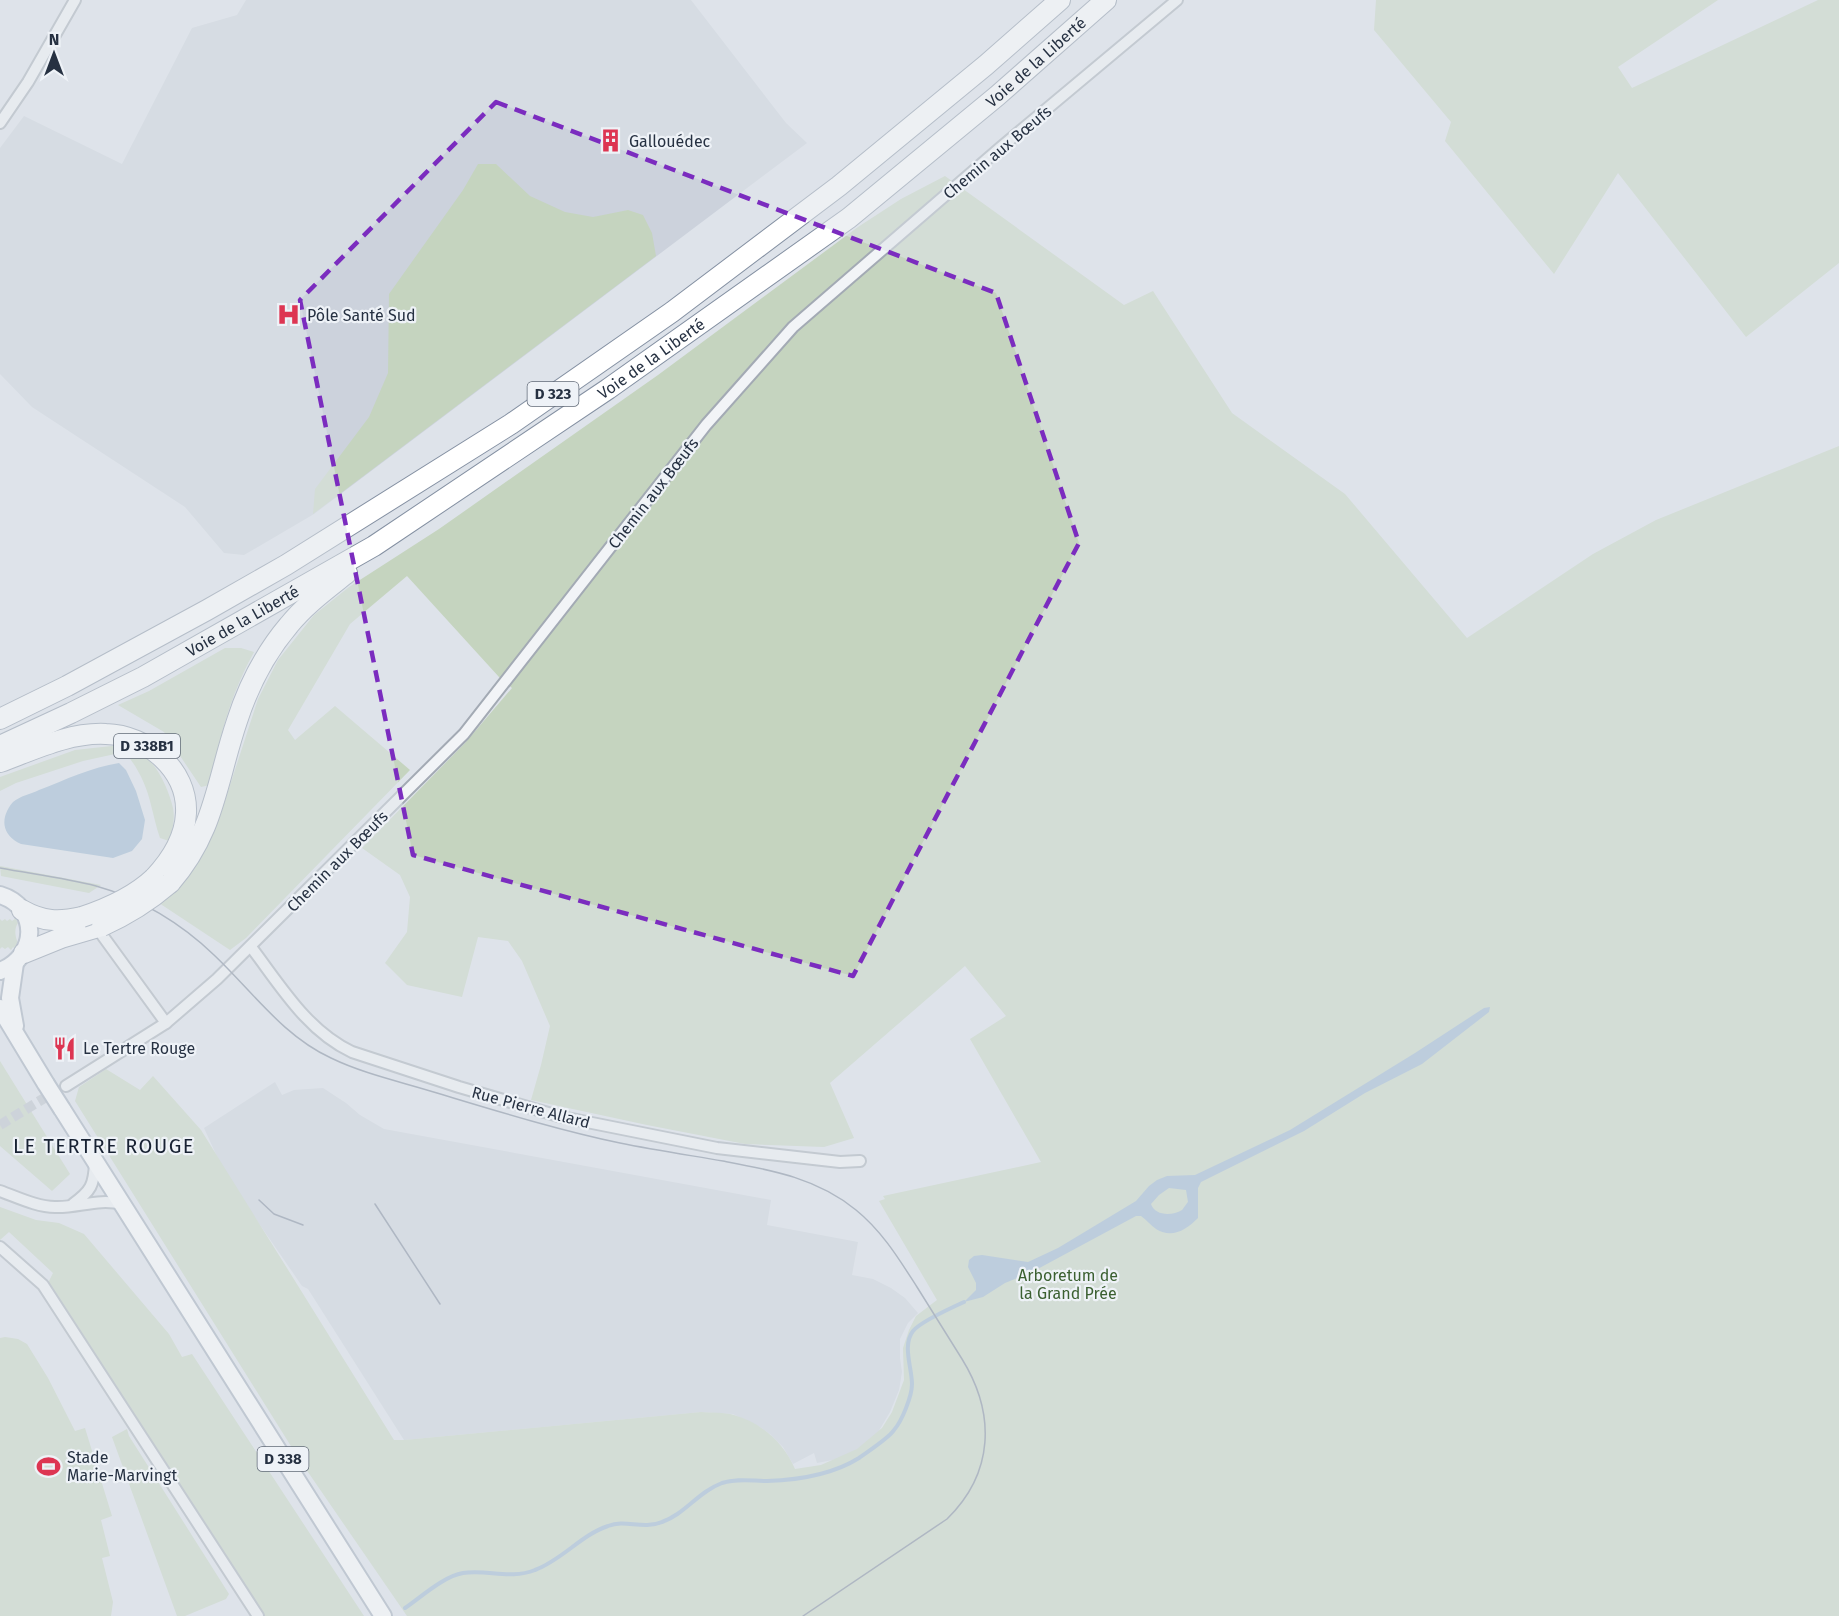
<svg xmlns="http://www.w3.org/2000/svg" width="1839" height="1616" font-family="'Fira Sans',sans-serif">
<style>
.built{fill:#ccd2dc}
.green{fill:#c5d4bf}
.water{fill:#95b2ce;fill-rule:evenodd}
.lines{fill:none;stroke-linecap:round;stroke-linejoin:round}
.stream{stroke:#95b2ce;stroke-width:4}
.street-tunnel{stroke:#b9bfc8;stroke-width:10;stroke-dasharray:10 5;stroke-linecap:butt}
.street-casing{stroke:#a3aab4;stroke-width:14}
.primary-casing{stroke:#9ca7b7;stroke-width:20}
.highway-casing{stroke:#8490a2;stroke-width:22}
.street{stroke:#f2f4f7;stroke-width:10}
.primary{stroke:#fff;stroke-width:16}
.highway{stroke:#fff;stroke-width:20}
.tram{stroke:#768295;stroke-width:1.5}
.primary-bridge-casing{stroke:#9ca7b7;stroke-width:20;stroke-linecap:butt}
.highway-bridge-casing{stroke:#8490a2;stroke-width:22;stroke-linecap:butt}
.primary-bridge{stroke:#fff;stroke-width:16}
.highway-bridge{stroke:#fff;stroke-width:20}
.marked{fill:none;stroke:#7b2cbf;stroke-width:4.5;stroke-dasharray:12 8;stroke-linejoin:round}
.labels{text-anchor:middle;stroke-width:4.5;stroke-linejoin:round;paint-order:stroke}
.shield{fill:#eef2f7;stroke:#626b78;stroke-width:1.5}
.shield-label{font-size:15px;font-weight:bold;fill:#263142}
.street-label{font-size:16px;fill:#263142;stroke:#eef2f7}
.poi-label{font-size:16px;fill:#263142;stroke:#eef2f7;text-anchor:start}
.park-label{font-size:16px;fill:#3b6031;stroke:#eef2f7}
.quarter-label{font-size:20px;letter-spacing:1.5px;fill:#182233;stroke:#eef2f7}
</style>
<rect width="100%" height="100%" fill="#dee3ea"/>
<g class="built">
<path d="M 246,0 L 691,0 L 786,123 L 807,143 L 314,514 L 244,555 L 224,553 L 185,507 L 32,407 L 0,374 L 0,148 L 24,116 L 122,164 L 192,28 L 237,15 Z"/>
<path d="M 275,1082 L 282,1095 L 294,1090 L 323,1088 L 346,1103 L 360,1115 L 384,1129 L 771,1200 L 767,1225 L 858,1242 L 852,1275 L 873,1279 L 891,1288 L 905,1298 L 918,1313 L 908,1323 L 900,1339 L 900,1358 L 902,1372 L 899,1390 L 890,1412 L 874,1439 L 843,1458 L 817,1463 L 814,1453 L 793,1464 L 783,1447 L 770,1434 L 760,1427 L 733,1414 L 701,1412 L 404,1440 L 308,1289 L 302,1286 L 225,1174 L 204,1128 Z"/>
</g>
<g class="green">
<path d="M 1376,0 L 1718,0 L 1618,67 L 1632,88 L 1818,0 L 1839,0 L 1839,263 L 1746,337 L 1618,173 L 1554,274 L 1445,141 L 1451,122 L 1374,30 Z"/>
<path d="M 478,164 L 496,164 L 530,196 L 565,212 L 593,217 L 628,210 L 643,215 L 652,233 L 656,256 L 313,514 L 315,489 L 369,417 L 388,373 L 389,294 L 463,190 Z"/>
<path d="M 945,176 L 1124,305 L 1153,291 L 1232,413 L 1345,494 L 1467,638 L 1593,554 L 1656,520 L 1839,446 L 1839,1616 L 407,1616 L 299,1459 L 75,1101 L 79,1087 L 106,1069 L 140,1090 L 153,1076 L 201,1130 L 394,1440 L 404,1440 L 701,1412 C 712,1413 724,1412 734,1415 C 762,1423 784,1443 795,1469 L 821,1465 L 857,1449 L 882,1428 L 892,1412 L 904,1380 L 903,1348 L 909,1330 L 916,1316 L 937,1300 L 879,1201 L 885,1199 L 883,1196 L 1041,1162 L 970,1039 L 1006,1016 L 965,966 L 830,1083 L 854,1138 L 824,1147 L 745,1144 L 647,1125 L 531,1100 L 541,1065 L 550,1026 L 522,961 L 508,941 L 478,937 L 462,997 L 407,985 L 385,963 L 407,932 L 410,897 L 400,875 L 362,848 L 465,743 L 512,688 L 499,677 L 407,576 L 350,624 L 288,730 L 295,740 L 335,706 L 410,770 L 246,938 L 230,950 L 159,903 L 187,878 L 200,858 L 220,816 L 258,699 L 278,660 L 314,615 L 349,587 L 439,529 L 658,375 L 858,227 L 901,199 Z"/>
<path d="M 225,648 L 241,648 L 254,652 C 230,695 220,737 210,785 L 201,787 L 164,732 L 118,705 L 149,691 Z"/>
<path d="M 121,745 C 125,746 131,746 135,748 C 155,759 168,787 173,808 C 175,818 173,831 169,841 L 160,838 C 156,827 154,816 151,805 C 147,787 139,770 128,756 L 115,754 L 83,761 L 16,783 L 0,791 L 0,777 L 75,750 Z"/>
<path d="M 0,866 L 101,885 L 89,893 L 1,876 Z"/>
<path d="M 14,915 L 18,923 C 14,928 15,937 18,943 L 15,949 L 13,947 L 11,950 L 8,947 L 5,949 L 2,947 L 0,949 L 0,919 L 2,921 L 5,919 L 7,921 L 10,919 L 12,921 L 15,919 Z"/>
<path d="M 0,1061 L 70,1174 L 52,1191 L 0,1146 Z"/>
<path d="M 0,1207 L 36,1220 L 59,1223 L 84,1234 L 169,1334 L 182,1357 L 192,1354 L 364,1616 L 262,1616 L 48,1283 L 53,1273 L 9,1232 L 0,1240 Z"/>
<path d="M 5,1337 L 18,1339 L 27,1344 L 48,1378 L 75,1431 L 85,1428 L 112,1516 L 101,1520 L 110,1556 L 102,1558 L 113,1602 L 111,1616 L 0,1616 L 0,1338 Z"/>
<path d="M 127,1429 L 129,1436 L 229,1594 L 226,1599 L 185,1616 L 177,1616 L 112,1437 Z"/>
</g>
<g class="water">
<path d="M 119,763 L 126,770 L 136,791 L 145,820 L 142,839 L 132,851 L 113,858 L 21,844 C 1,835 0,817 13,802 C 20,796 31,794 39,790 C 65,780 92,767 119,763 Z"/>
<path d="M 1490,1007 L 1489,1012 L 1422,1064 L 1365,1093 L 1304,1131 L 1201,1182 L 1198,1188 L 1198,1218 C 1186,1230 1172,1239 1156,1229 C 1150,1225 1147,1220 1141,1216 L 1136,1216 L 1032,1272 L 1005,1283 L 983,1297 L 964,1302 L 976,1290 L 976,1283 L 968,1267 L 969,1260 L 974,1256 L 982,1255 L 1028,1262 L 1058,1248 L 1136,1201 L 1149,1186 L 1157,1180 L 1167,1176 L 1195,1175 L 1290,1130 L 1415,1053 L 1484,1008 ZM 1169,1188 L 1186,1190 L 1188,1202 C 1187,1203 1183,1209 1182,1210 C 1172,1216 1155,1216 1151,1204 L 1159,1195 Z"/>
</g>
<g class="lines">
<path class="stream" d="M 405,1608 C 421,1597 444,1576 463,1573 C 487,1569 510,1580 535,1570 C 562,1560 581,1535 608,1526 C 626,1519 642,1530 662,1522 C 685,1514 698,1492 722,1483 C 737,1478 752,1481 767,1481 C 798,1480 832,1475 859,1458 C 866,1453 890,1437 894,1430 C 902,1421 912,1396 912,1384 C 912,1368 902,1345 913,1331 C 920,1322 953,1307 964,1302"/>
<path class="street-tunnel" d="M 0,1125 L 56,1091"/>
<defs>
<g id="street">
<path d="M 0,123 L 28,82 L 75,0"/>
<path d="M 97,928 L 166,1023"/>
<path d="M 251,947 C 280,985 307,1031 352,1052 L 459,1087 L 562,1117 L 717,1148 L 840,1162 L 860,1161"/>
<path d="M 66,1086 L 166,1023 L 217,979 L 464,734 L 706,425 L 793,327 L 1000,148 L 1177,0"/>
<path d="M 0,1191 C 17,1197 37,1207 55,1207 C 78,1208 98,1198 122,1204"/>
<path d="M 73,1204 C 91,1191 94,1185 95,1163"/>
<path d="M 0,1247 L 43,1285 L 258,1616"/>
</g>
<g id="primary">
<path d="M 0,895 C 40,907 38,957 0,971"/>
<path d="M 15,963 L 10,998 L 15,1026"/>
<path d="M 0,1008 L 46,1084"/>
<path d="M 62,1109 L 383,1616"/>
</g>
<g id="highway">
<path d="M 0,719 L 67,686 L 207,610 L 286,565 L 511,424 L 672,312 L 839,186 L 986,65 L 1060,0"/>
<path id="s1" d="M 0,746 L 71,713 L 143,677 L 374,546 L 608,389 L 849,218 L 997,96 L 1106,0"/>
<path d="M 0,762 C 33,750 70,732 106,734 C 147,735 188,770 186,813 C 185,838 171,860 154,878"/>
<path d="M 170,883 C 215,831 216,783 237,721 C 248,687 266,652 289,625 C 305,605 327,589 347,573"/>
<path d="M 22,910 C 43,922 59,922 82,917"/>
<path d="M 24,953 L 61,938 L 102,926"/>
</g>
</defs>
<use href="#street" class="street-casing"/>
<use href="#primary" class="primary-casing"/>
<use href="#highway" class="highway-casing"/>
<use href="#street" class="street"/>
<use href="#primary" class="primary"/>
<use href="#highway" class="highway"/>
<g class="tram">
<path d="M 0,868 C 32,874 65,878 96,886 C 140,898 182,924 214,955 C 252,991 283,1036 331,1058 C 364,1074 402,1082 437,1093 C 497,1111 558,1130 620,1143 C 654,1150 688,1155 723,1161 C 771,1170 817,1178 856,1210 C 882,1231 899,1259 917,1287 C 932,1311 947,1335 962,1359 C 996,1414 994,1473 947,1519 L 803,1616"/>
<path d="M 259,1200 L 274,1214 L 303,1225"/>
<path d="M 375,1204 L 440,1304"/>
</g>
<defs>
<path id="primary-bridge" d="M 46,1084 L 62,1109"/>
<g id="highway-bridge">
<path d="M 82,917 C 109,908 134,897 154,878"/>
<path d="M 102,926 C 127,915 149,901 170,883"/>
</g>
</defs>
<use href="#primary-bridge" class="primary-bridge-casing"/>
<use href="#highway-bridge" class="highway-bridge-casing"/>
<use href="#primary-bridge" class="primary-bridge"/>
<use href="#highway-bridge" class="highway-bridge"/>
</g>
<path d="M0 0H1839V1616H0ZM 496,102 L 996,293 L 1079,543 L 853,976 L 413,855 L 300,300 Z" fill="#dee3ea" fill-opacity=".55" fill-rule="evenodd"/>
<path class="marked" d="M 496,102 L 996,293 L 1079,543 L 853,976 L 413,855 L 300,300 Z"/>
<defs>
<symbol id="building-bare" viewBox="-9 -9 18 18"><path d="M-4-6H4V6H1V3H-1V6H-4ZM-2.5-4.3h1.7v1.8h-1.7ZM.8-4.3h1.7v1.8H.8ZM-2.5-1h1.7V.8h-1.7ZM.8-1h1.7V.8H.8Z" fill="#dd3552" stroke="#eef2f7" stroke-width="2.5" paint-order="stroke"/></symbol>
<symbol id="hospital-bare" viewBox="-9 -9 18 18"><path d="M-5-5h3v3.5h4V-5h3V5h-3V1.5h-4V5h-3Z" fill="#dd3552" stroke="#eef2f7" stroke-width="2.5" paint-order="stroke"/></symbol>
<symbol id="restaurant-bare" viewBox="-9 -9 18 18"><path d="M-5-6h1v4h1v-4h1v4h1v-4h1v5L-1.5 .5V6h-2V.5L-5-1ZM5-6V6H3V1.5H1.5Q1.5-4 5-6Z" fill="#dd3552" stroke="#eef2f7" stroke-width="2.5" paint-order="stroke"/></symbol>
<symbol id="stadium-bare" viewBox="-9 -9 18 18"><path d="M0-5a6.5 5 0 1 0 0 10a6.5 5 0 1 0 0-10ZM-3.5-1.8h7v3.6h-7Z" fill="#dd3552" stroke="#eef2f7" stroke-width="2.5" paint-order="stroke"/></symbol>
</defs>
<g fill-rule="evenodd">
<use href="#building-bare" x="594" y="124" width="33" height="33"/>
<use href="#hospital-bare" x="272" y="298" width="33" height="33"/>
<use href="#restaurant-bare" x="48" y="1032" width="33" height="33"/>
<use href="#stadium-bare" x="32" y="1450" width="33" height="33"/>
</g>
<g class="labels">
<g class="shield">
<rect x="527.5" y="382" width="51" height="24" rx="4.5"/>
<rect x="114" y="734" width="66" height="24" rx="4.5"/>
<rect x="257.5" y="1447" width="51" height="24" rx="4.5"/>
</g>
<g class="shield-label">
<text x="553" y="399">D 323</text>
<text x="147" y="751">D 338B1</text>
<text x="283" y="1464">D 338</text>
</g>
<g class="street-label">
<text dy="6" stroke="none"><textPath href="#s1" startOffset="1245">Voie de la Liberté</textPath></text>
<text transform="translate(997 152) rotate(-40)" y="6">Chemin aux Bœufs</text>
<text dy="6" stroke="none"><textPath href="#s1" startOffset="759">Voie de la Liberté</textPath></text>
<text transform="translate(653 493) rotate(-52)" y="6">Chemin aux Bœufs</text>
<text dy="6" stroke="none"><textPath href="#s1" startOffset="273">Voie de la Liberté</textPath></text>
<text transform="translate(337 861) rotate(-45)" y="6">Chemin aux Bœufs</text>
<text transform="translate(531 1107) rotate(15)" y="6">Rue Pierre Allard</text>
</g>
<g class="poi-label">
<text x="629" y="147">Gallouédec</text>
<text x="307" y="321">Pôle Santé Sud</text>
<text x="83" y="1054">Le Tertre Rouge</text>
<text x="67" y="1463">Stade<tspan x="67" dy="18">Marie-Marvingt</tspan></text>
</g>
<g class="park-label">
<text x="1068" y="1281">Arboretum de<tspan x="1068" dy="18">la Grand Prée</tspan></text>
</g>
<g class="quarter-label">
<text x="104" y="1153">LE TERTRE ROUGE</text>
</g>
</g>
<g transform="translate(54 54)" stroke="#eef2f7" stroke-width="4.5" paint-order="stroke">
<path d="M0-4.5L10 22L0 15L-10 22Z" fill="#263142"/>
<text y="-9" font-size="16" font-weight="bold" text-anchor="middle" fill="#263142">N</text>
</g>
</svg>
